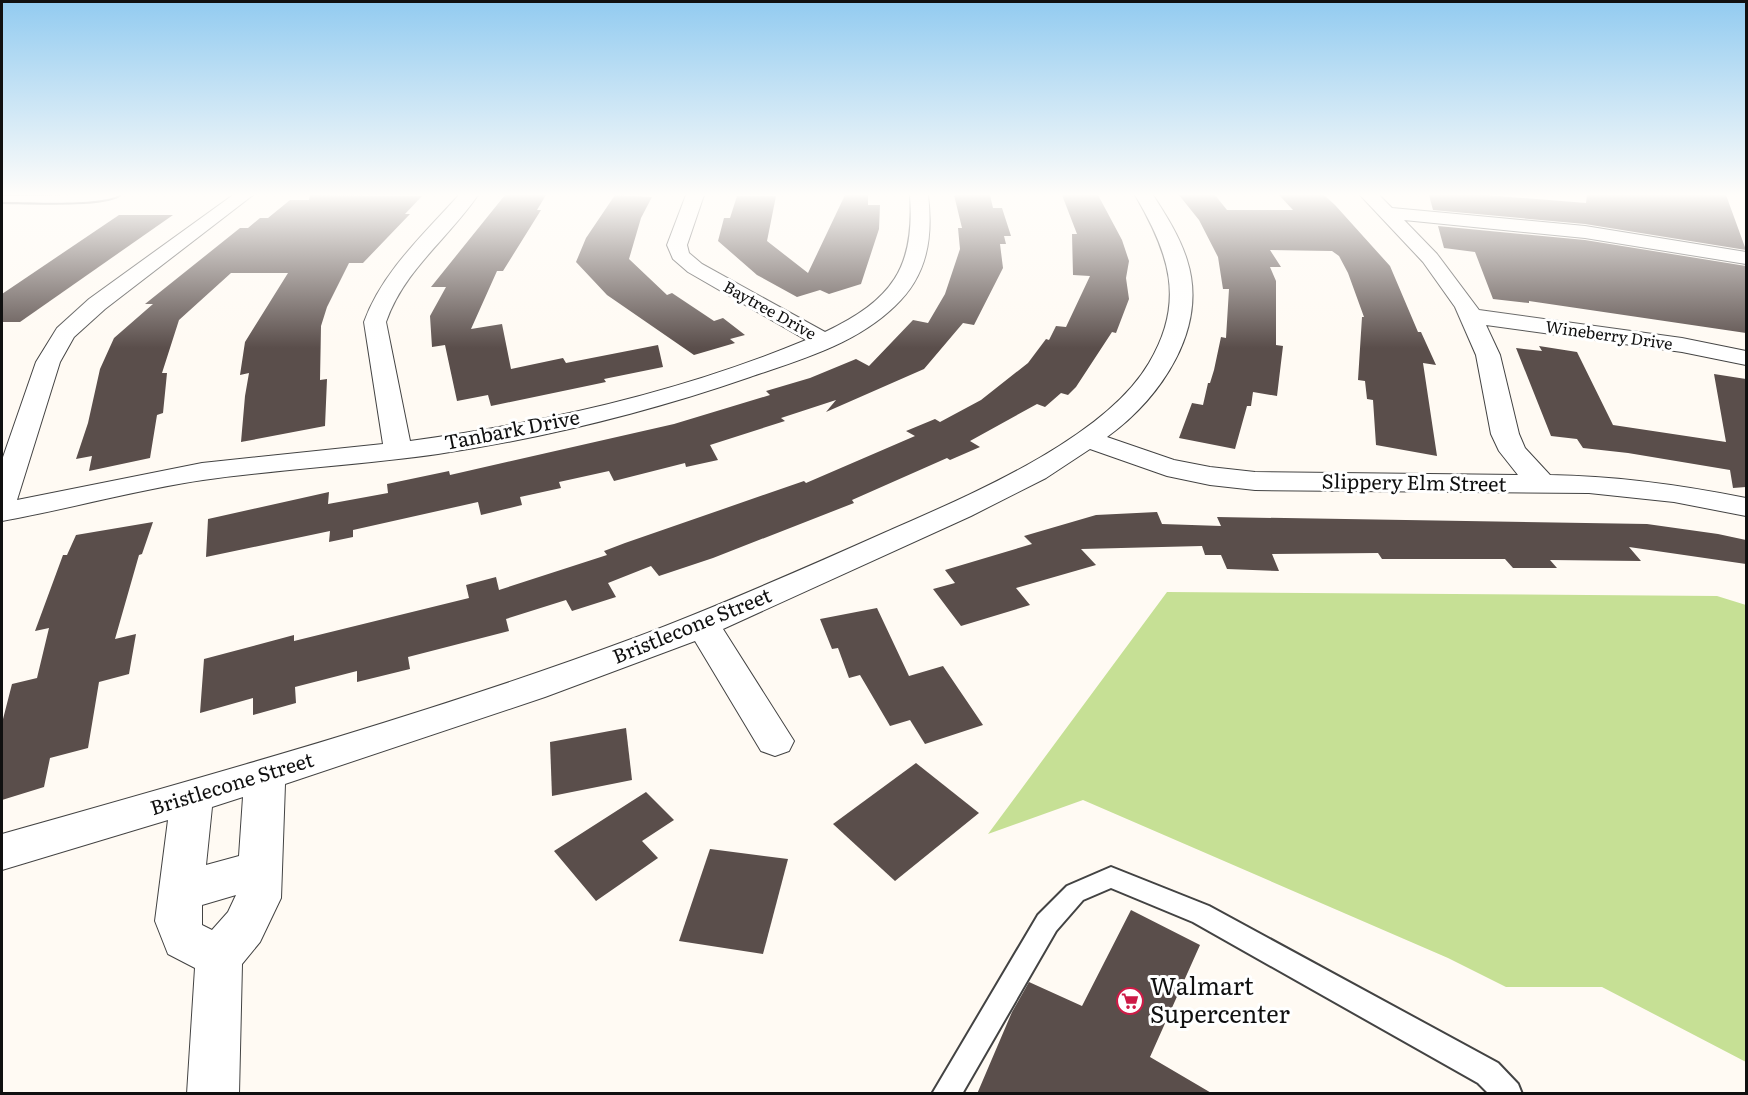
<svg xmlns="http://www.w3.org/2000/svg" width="1748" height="1095" font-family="Literata,serif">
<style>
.forest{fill:#c6e095}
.building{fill:#5a4e4b}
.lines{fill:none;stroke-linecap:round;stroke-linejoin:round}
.service-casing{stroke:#434343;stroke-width:4}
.minor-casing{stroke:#434343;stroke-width:2}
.service{fill:#fff;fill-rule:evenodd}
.minor{fill:#fff;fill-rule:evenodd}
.labels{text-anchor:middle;stroke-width:6;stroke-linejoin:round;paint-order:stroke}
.far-street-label{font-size:16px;fill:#101010;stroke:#fff}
.street-label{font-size:20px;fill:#101010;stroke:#fff}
.near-poi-label{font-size:24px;fill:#101010;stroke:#fff;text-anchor:start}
</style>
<rect width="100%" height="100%" fill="#fffaf3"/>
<path class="forest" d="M 1167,592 L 1717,596 L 1746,605 L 1746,1062 L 1602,987 L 1506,987 L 1448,958 L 1083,800 L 988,834 Z"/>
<g class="building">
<path d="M 310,195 L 422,196 L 405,214 L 410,214 L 363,263 L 349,263 L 327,307 L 321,326 L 320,380 L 327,379 L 325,426 L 241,442 L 245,396 L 249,373 L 240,375 L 245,342 L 288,273 L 231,273 L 179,320 L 162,373 L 167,373 L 163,413 L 157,415 L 150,458 L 89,471 L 92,456 L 76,459 L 88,423 L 100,369 L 114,338 L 153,304 L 145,304 L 240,228 L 248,228 L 260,218 L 268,218 L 290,200 L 309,200 Z"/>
<path d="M 505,195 L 546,195 L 537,210 L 541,210 L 503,271 L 497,271 L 471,329 L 502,324 L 511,369 L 563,358 L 566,363 L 658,345 L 663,367 L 604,379 L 606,382 L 491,406 L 488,395 L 457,401 L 445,345 L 432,347 L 430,316 L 446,287 L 431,287 Z"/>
<path d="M 615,195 L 652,197 L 641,218 L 629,259 L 667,295 L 672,293 L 714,321 L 723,318 L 745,335 L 730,339 L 735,343 L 694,355 L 607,295 L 576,262 L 586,238 Z"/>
<path d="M 845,195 L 868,195 L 868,205 L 880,205 L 879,229 L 861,284 L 829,294 L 820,290 L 797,297 L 757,275 L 718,241 L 724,218 L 730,218 L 737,196 L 776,196 L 767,241 L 808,273 Z"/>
<path d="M 954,195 L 990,195 L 993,208 L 1002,208 L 1011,236 L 1004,236 L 1006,244 L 1000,244 L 1003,268 L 974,325 L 963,323 L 924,369 L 826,412 L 836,400 L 781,418 L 785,421 L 710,445 L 718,460 L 686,467 L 685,463 L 614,481 L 609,471 L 559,482 L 561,488 L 520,497 L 522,505 L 481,515 L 478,502 L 353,530 L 353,537 L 329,542 L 330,531 L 206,557 L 208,519 L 329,492 L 328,504 L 388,493 L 387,484 L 449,471 L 450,475 L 674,424 L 770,395 L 766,391 L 810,378 L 856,359 L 869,366 L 913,320 L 928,323 L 945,294 L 960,249 L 958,228 L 962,228 Z"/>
<path d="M 1062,195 L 1098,195 L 1122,240 L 1129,261 L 1126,278 L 1129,299 L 1116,333 L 1112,332 L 1076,387 L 1068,395 L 1061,393 L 1045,407 L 1037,404 L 970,441 L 980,447 L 950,460 L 947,458 L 852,500 L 854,503 L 713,558 L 659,576 L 651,566 L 608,583 L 616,597 L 572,611 L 566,600 L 506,619 L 509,631 L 408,657 L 410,669 L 357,682 L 357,671 L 295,687 L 296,703 L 253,715 L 253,698 L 200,713 L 204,659 L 294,635 L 294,641 L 469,598 L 466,585 L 496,577 L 499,590 L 607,555 L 604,551 L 625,543 L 804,481 L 806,483 L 915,436 L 906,431 L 935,419 L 940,422 L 981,400 L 1028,363 L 1046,339 L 1049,340 L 1056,326 L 1066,327 L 1090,276 L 1073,275 L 1072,234 L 1077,234 Z"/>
<path d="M 1179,195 L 1215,195 L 1227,210 L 1293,210 L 1279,195 L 1324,195 L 1335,205 L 1390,266 L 1418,332 L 1421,332 L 1436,365 L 1423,363 L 1437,456 L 1376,445 L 1373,400 L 1367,399 L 1365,381 L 1358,380 L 1362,317 L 1364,317 L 1348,273 L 1339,256 L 1332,251 L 1270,250 L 1281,267 L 1270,267 L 1276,281 L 1276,345 L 1283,346 L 1277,396 L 1253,392 L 1251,406 L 1247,406 L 1235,449 L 1179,438 L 1192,403 L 1203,405 L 1208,383 L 1210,383 L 1214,370 L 1221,337 L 1226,338 L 1229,289 L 1223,289 L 1218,257 L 1199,220 Z"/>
<path d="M 1429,195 L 1487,195 L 1586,203 L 1587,195 L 1726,195 L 1746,250 L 1585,224 L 1433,210 Z"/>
<path d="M 119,215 L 173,215 L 20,322 L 2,322 L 2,294 Z"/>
<path d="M 1438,226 L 1585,240 L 1746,266 L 1746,333 L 1529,301 L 1529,303 L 1493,299 L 1475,252 L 1444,248 Z"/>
<path d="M 1539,346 L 1577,352 L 1613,425 L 1726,442 L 1714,374 L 1746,379 L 1746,487 L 1733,488 L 1730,470 L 1628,453 L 1583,448 L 1577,439 L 1551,436 L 1516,348 L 1542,351 Z"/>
<path d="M 1157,512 L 1162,524 L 1221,526 L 1217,517 L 1647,524 L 1718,534 L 1746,540 L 1746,564 L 1629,547 L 1641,561 L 1550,560 L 1557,568 L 1513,568 L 1505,559 L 1382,559 L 1378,553 L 1272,554 L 1279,571 L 1227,569 L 1221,555 L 1205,555 L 1202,546 L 1081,549 L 1096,565 L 1016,588 L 1030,605 L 961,626 L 933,589 L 955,583 L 945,570 L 1032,544 L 1024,536 L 1096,515 Z"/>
<path d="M 153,522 L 142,554 L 139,555 L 115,639 L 136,634 L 129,674 L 99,682 L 88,748 L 50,758 L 44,787 L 2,800 L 2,723 L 12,684 L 37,678 L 49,628 L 35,631 L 63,555 L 67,555 L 76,535 Z"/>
<path d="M 877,608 L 909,676 L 943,666 L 983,725 L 925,744 L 910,720 L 890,726 L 860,675 L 849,678 L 838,648 L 832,649 L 820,619 Z"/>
<path d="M 626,728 L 632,780 L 552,796 L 550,742 Z"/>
<path d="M 916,763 L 979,813 L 895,881 L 833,824 Z"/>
<path d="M 646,792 L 674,820 L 642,841 L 658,858 L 596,901 L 554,851 Z"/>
<path d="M 710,849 L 788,859 L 763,954 L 679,941 Z"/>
<path d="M 1131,910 L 1200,945 L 1150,1057 L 1213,1094 L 977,1094 L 1012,1012 L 1029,982 L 1082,1006 Z"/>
</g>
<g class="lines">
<defs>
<g id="service">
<path d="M 119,195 C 102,206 25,202 2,202 L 2,196 Z"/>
<path d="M 1111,867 L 1209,906 L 1498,1063 L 1518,1084 L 1522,1094 L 1489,1094 L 1478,1083 L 1193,922 L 1111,888 L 1083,900 L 1056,931 L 962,1094 L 932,1094 L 1038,915 L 1067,886 Z"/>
</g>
<g id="minor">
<path d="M 233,195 L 253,195 L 105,309 L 74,337 L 60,362 L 17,500 L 202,463 L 383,444 L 364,322 C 382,272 424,234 459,195 L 478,195 C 448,239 404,270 386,322 L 410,441 C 544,423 681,392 806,340 L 688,272 L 673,259 L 667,245 L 686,195 L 704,195 L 687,245 L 689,253 L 702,264 L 825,332 C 892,300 915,268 910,195 L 928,195 C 933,237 928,275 895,306 C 856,344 800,360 750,377 C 649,412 544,438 438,454 C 360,465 281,469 203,480 C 135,490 69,509 2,521 L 2,460 L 36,362 L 57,328 L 89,299 Z"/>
<path d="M 1135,195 L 1153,195 C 1166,215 1180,237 1187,260 C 1209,328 1161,398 1107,437 L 1174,460 L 1210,467 L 1255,472 L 1518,475 L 1499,451 L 1491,434 L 1476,355 L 1455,307 L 1423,262 L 1360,195 L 1379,195 L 1392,208 L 1585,226 L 1746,252 L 1746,264 L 1585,238 L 1404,220 L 1437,254 L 1479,310 L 1682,338 L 1746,351 L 1746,365 L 1682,352 L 1486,325 L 1500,355 L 1519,434 L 1525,448 L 1550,475 C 1616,476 1681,485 1746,498 L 1746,516 L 1674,502 L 1589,493 L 1255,490 L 1210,485 L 1167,476 L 1090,449 L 1046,478 L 971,516 L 723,629 L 794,741 L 789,751 L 775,756 L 761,751 L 695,641 L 545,697 L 285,784 L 281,898 L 260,942 L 242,964 L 239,1094 L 187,1094 L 195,968 L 168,954 L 155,921 L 168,820 L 2,870 L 2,834 C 214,774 427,715 634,638 C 719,606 803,569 886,532 C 965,497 1104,440 1149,363 C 1186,301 1169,253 1135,195 ZM 243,797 L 239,856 L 206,865 L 212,807 ZM 236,895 L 228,912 L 212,930 L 202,925 L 202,905 Z"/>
</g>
</defs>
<use href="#service" class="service-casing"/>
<use href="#minor" class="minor-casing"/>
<use href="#service" class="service"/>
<use href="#minor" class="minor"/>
</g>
<linearGradient id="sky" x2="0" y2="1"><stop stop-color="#92cbf0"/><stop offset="0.56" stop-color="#fffdfa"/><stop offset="1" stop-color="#fffdfa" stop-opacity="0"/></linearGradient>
<rect width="1748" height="348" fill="url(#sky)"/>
<defs>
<symbol id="supermarket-ring" viewBox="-11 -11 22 22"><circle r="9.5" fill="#fff" stroke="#cd1a46" stroke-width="1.5"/><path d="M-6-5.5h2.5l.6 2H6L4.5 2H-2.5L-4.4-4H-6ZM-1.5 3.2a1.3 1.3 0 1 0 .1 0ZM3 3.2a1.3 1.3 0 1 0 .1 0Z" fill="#cd1a46"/></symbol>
</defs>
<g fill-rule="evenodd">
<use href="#supermarket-ring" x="1115" y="986" width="30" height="30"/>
</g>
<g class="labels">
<g class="far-street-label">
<text transform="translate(770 310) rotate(29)" y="6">Baytree Drive</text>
<text transform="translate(1609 335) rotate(8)" y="6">Wineberry Drive</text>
</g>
<g class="street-label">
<text transform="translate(512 430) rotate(-11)" y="7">Tanbark Drive</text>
<text transform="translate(1414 483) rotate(1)" y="7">Slippery Elm Street</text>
<text transform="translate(692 626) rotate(-22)" y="7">Bristlecone Street</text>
<text transform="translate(232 784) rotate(-17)" y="7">Bristlecone Street</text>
</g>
<g class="near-poi-label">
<text x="1150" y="995">Walmart<tspan x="1150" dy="28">Supercenter</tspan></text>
</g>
</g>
<rect width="1748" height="1095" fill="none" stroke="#101010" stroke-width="6"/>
</svg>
